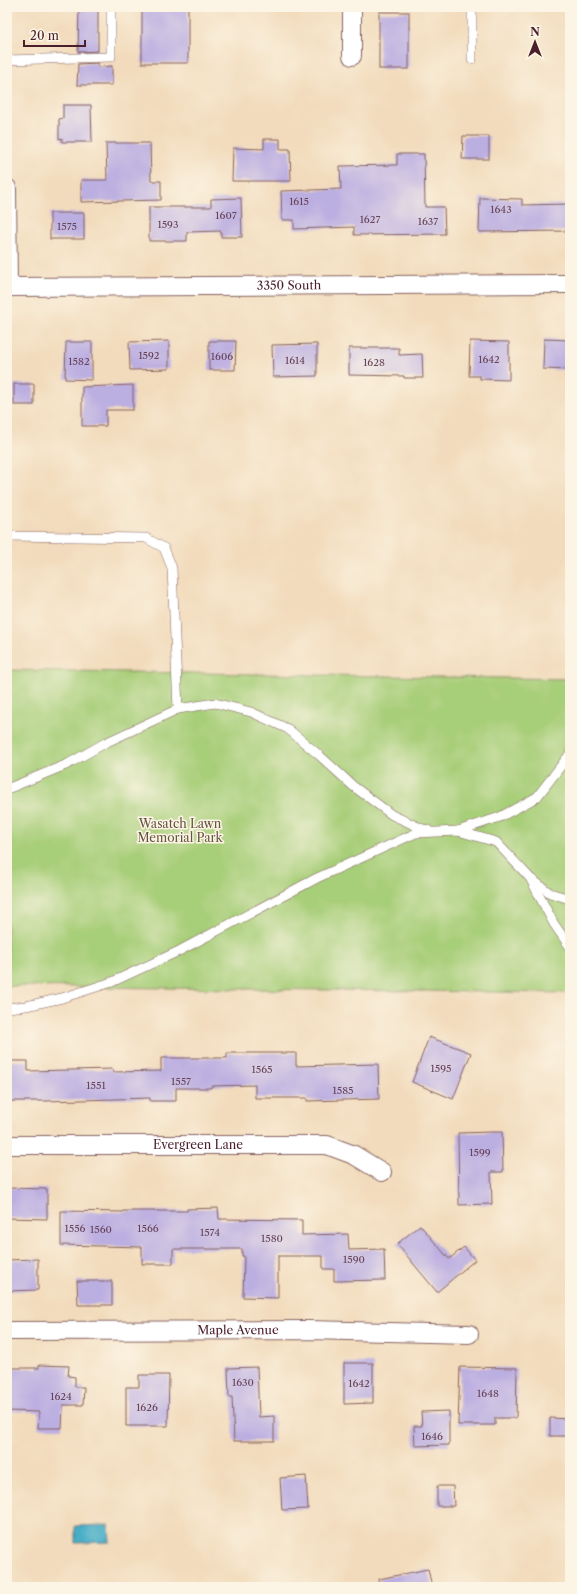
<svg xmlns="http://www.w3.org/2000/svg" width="577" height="1594" font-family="'Libre Caslon Text',serif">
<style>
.green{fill:#a7ce78;stroke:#787652}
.water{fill:#47aec6;stroke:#486678}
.building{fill:#bbaee1}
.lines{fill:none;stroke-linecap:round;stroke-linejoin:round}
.lane-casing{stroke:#85615e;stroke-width:10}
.street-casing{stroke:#85615e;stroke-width:20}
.lane{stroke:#fff;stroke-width:9}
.street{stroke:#fff;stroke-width:18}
.labels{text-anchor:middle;stroke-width:3;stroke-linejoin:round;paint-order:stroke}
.number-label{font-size:10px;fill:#664358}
.street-label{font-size:12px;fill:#4a1f2b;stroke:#fcf5e5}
.park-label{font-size:12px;fill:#665442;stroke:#fcf5e5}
</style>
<rect width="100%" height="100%" fill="#fcf5e5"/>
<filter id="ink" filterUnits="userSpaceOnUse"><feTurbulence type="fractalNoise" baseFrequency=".025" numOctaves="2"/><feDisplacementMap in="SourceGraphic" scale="8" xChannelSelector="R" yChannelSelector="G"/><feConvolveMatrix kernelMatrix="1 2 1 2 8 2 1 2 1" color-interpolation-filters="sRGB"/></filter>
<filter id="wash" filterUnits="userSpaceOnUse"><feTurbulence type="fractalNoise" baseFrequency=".012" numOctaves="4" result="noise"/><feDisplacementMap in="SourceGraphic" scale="16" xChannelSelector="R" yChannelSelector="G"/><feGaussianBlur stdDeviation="0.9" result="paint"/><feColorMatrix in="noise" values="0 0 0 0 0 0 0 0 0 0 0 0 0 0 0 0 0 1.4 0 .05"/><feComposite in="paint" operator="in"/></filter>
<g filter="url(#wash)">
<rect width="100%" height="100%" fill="#f2dbbc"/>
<path class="green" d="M 7,670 L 570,679 L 570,993 L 7,986 Z"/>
<path class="water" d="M 109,1525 L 110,1542 L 75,1543 L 75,1526 Z"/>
<g id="blocks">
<g class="building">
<path d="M 79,7 L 98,7 L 98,51 L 78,52 Z"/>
<rect x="142" y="7" width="46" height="56"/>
<rect x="379" y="12" width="30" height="57"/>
<path d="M 98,63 L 98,67 L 112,66 L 112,85 L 77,85 L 78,64 Z"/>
<path d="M 63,105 L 91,105 L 92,142 L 62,142 L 62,138 L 59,139 L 59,119 L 63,118 Z"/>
<path d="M 463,136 L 489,136 L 489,159 L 462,159 Z"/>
<path d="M 264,139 L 280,139 L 280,149 L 290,149 L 291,181 L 232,181 L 233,148 L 264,149 Z"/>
<path d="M 106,143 L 150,143 L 151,181 L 161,181 L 161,200 L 81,202 L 81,180 L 107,180 Z"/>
<path d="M 397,154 L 424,154 L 425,207 L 444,207 L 445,234 L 354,235 L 354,227 L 294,229 L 294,220 L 282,220 L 281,191 L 341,189 L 340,166 L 397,165 Z"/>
<path d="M 241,198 L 242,237 L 221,237 L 221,231 L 187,232 L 187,241 L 149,241 L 149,207 L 211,207 L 211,199 Z"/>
<path d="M 480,198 L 522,199 L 522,205 L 570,204 L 570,231 L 479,232 Z"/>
<rect x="50" y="213" width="34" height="26"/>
<path d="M 544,339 L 570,340 L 570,370 L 543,369 Z"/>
<path d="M 169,341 L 169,369 L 130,370 L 129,342 Z"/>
<path d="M 209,341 L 236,341 L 235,370 L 209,370 Z"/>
<path d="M 470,341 L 509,342 L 509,380 L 480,379 L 480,376 L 469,376 Z"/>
<path d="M 66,342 L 92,342 L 92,380 L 65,379 Z"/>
<path d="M 317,344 L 317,376 L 273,377 L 272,345 Z"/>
<path d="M 349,348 L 399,348 L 399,355 L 422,354 L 423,378 L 404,378 L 404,376 L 349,375 Z"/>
<rect x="14" y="384" width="20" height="21"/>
<path d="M 133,385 L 133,410 L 106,410 L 106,426 L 82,426 L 82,387 Z"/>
<path d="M 429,1037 L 471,1053 L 453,1099 L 412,1082 Z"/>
<path d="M 227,1053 L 296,1053 L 296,1066 L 378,1064 L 379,1099 L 307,1101 L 307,1098 L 255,1098 L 255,1085 L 211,1086 L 211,1088 L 176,1088 L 176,1101 L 150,1101 L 150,1098 L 46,1101 L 7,1101 L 7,1061 L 28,1061 L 28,1071 L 113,1069 L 113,1072 L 161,1071 L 161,1058 L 227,1058 Z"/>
<path d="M 492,1132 L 502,1132 L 503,1172 L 491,1172 L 492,1204 L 459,1205 L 458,1133 Z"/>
<path d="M 7,1188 L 47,1189 L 47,1219 L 7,1218 Z"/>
<path d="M 218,1208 L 219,1219 L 302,1220 L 302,1235 L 348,1234 L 349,1250 L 384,1249 L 385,1280 L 334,1281 L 334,1269 L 323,1269 L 323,1256 L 278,1256 L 278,1298 L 243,1297 L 244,1256 L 242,1256 L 242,1249 L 173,1249 L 173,1264 L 142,1264 L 142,1247 L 61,1245 L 61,1211 L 123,1212 L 123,1211 L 187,1211 L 187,1209 Z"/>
<path d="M 420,1225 L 449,1259 L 464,1247 L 475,1260 L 437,1292 L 397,1244 Z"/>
<path d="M 38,1259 L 38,1290 L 7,1291 L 7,1260 Z"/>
<path d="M 77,1281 L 112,1281 L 112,1305 L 78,1305 Z"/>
<path d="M 344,1363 L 373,1363 L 373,1403 L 344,1404 Z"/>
<path d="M 39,1365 L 69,1366 L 68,1376 L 75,1377 L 75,1387 L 84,1387 L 83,1405 L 63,1405 L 62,1428 L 38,1428 L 39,1412 L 7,1411 L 7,1368 L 39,1368 Z"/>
<path d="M 257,1367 L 259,1417 L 274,1416 L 274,1441 L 234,1441 L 232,1397 L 229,1397 L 228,1368 Z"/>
<path d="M 460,1367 L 517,1368 L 516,1418 L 495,1418 L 495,1425 L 458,1425 Z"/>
<path d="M 139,1375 L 169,1375 L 168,1426 L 126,1426 L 126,1387 L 139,1387 Z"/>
<path d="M 449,1411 L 449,1445 L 415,1446 L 414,1426 L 422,1426 L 421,1412 Z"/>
<path d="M 550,1418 L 570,1419 L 570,1436 L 550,1436 Z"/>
<path d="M 306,1476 L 308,1509 L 282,1510 L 280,1478 Z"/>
<path d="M 437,1486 L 453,1486 L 454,1506 L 437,1506 Z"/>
<path d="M 428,1569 L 432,1587 L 380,1587 L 379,1579 Z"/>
</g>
</g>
</g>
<g filter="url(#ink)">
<use href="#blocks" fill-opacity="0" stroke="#85615e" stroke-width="1"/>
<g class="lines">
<defs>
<g id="lane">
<path d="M 472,7 L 472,59"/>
<path d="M 7,60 L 111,57 L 111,7"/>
<path d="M 7,536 L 146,538 L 164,548 L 172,568 L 178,709"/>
<path d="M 7,789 L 68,764 L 105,743 L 178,709 L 215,703 L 251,712 L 288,729 L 319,755 L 353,786 L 392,815 L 423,829 L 428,830"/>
<path d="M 458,831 L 500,817 L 537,797 L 570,754"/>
<path d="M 533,880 L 550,893 L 570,899"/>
<path d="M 7,1008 L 26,1006 L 62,998 L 112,982 L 179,951 L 317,878 L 416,833 L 458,831 L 496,842 L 530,878 L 554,924 L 570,947"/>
</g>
<g id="street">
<path d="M 352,7 L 352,56"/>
<path d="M 7,188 L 8,287"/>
<path id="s1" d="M 7,287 L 570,284"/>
<path id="s2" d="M 7,1145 L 327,1145 L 354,1155 L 382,1172"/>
<path id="s3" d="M 7,1331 L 308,1330 L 469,1334"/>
</g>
</defs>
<use href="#lane" class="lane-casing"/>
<use href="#street" class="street-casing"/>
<use href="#lane" class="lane"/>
<use href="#street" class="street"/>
</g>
</g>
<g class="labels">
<g class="number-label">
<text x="299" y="205">1615</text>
<text x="501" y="213">1643</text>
<text x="226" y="219">1607</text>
<text x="370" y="223">1627</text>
<text x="428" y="225">1637</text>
<text x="168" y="228">1593</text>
<text x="67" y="230">1575</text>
<text x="149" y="359">1592</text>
<text x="222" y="360">1606</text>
<text x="489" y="363">1642</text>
<text x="295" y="364">1614</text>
<text x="79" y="365">1582</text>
<text x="374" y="366">1628</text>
<text x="441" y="1072">1595</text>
<text x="262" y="1073">1565</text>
<text x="181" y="1085">1557</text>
<text x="96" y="1089">1551</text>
<text x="343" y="1094">1585</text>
<text x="480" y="1156">1599</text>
<text x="75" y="1232">1556</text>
<text x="148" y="1232">1566</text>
<text x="101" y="1233">1560</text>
<text x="210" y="1236">1574</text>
<text x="272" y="1242">1580</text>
<text x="354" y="1263">1590</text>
<text x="243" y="1386">1630</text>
<text x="359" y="1387">1642</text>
<text x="488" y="1397">1648</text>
<text x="61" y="1400">1624</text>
<text x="147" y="1411">1626</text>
<text x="432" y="1440">1646</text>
</g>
<g class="street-label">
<text dy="4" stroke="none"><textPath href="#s1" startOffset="282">3350 South</textPath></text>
<text dy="4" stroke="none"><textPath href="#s2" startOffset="191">Evergreen Lane</textPath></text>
<text dy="4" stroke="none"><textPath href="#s3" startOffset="231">Maple Avenue</textPath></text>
</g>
<g class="park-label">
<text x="180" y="828">Wasatch Lawn<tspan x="180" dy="14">Memorial Park</tspan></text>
</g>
</g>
<rect width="577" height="1594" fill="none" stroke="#fcf5e5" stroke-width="24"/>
<g transform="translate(535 42)" stroke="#fcf5e5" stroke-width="3" paint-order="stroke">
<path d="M0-3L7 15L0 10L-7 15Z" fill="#4a1f2b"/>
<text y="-6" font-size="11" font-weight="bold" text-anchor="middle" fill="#4a1f2b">N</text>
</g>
<path d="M24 40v6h61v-6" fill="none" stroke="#4a1f2b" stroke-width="2"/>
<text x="30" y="40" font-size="12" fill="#4a1f2b" stroke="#fcf5e5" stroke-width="3" paint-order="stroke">20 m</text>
</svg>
